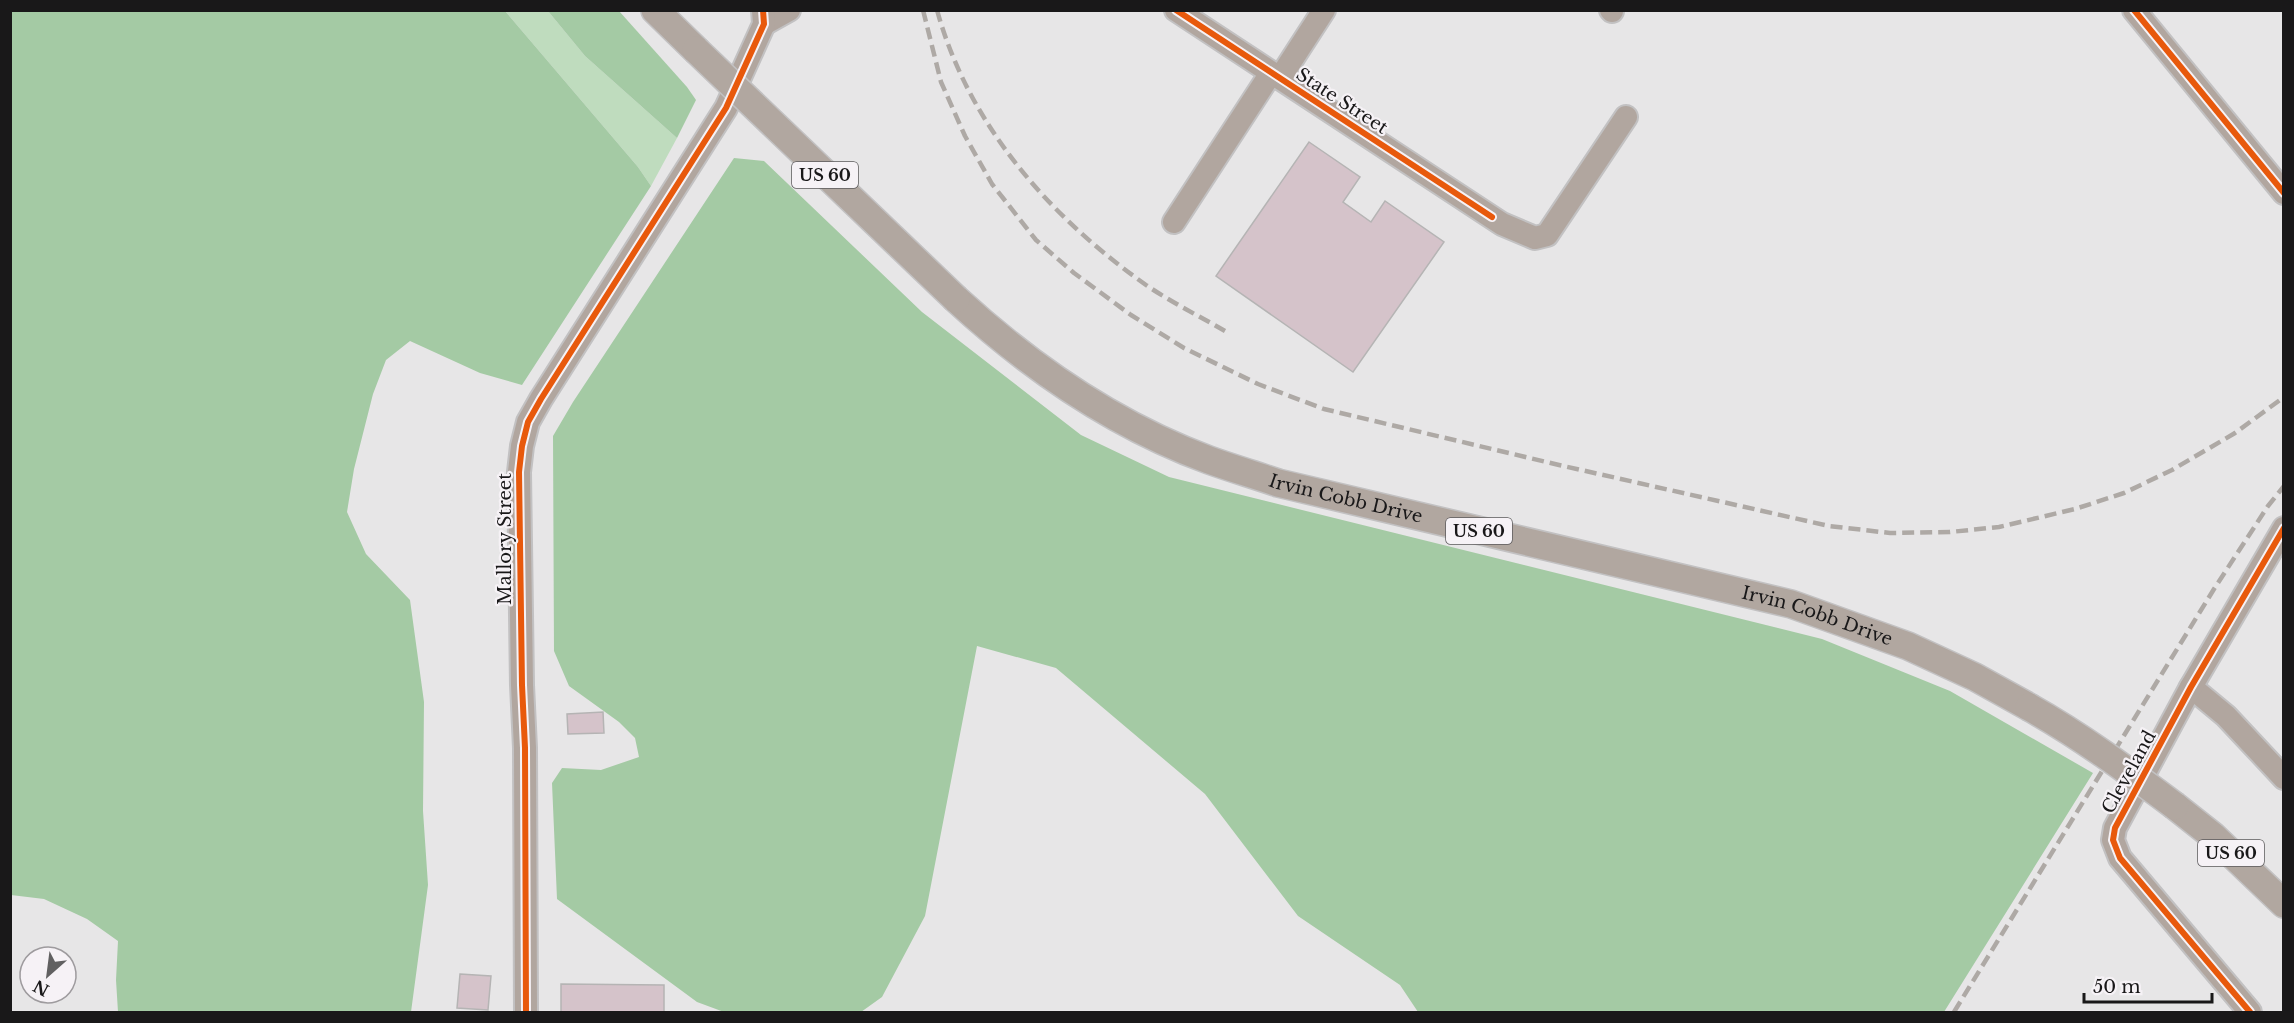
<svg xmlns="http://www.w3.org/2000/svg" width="2294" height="1023" font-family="'Libre Baskerville',serif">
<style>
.green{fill:#bfdcbe}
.forest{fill:#a4caa4}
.building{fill:#d5c3ca;stroke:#b5b4b4;stroke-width:1.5}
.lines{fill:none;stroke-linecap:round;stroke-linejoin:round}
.minor-casing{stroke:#c2c1c2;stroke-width:26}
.major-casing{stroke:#c2c1c2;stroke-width:30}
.minor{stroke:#b1a69f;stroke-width:22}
.major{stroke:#b1a7a0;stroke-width:27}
.rail{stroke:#aea9a5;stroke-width:4.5;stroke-dasharray:12 6;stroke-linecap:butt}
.major-bridge-casing{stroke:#c2c1c2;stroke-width:30;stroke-linecap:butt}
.major-bridge{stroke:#b1a7a0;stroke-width:27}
.cycleway-casing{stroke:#f6f2f6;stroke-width:10}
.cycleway{stroke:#e8590c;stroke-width:6}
.labels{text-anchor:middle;stroke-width:4.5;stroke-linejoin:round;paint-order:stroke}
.shield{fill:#f6f2f6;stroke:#5b595b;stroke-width:1.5}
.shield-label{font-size:16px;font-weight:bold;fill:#191819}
.street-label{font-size:18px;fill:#191819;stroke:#f6f2f6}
</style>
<rect width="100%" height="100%" fill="#e7e6e7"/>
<path class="green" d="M 505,11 L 548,11 L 585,56 L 677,138 L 651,186 L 638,167 Z"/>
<g class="forest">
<path d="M 11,10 L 505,11 L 638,167 L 651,186 L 522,385 L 480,373 L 410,341 L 386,360 L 373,394 L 354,469 L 347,512 L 366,554 L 410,600 L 424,702 L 423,811 L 428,885 L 411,1012 L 118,1012 L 116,980 L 118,941 L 87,919 L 44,899 L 11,895 Z"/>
<path d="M 548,11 L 619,11 L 687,87 L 696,100 L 677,138 L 585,56 Z"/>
<path d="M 734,158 L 764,161 L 922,312 L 1081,435 L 1169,477 L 1822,639 L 1950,691 L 2093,773 L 1944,1012 L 1418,1012 L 1400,985 L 1298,916 L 1205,794 L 1056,668 L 977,646 L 925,916 L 882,997 L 861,1012 L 724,1012 L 697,1002 L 557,899 L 552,783 L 562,768 L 601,770 L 639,757 L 635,738 L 619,722 L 569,686 L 554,651 L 553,436 L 573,402 Z"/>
</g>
<g class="building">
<path d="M 1309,142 L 1360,177 L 1343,202 L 1371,222 L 1385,201 L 1444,242 L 1353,372 L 1216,276 Z"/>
<path d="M 603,712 L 604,733 L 568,734 L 567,714 Z"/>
<path d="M 460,974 L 491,976 L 488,1010 L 457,1008 Z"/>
<path d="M 561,984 L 664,985 L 664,1012 L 561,1012 Z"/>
</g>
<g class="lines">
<defs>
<g id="minor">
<path d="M 1176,10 L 1502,224 L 1535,238 L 1547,235 L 1626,117"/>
<path d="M 1611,10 L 1612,11"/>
<path d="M 2134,10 L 2284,193"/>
<path d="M 764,24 L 789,10"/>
<path d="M 1280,78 L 1324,10"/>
<path d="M 1174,222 L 1271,73"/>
<path d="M 2191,687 L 2226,716 L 2284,778"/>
<path d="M 526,1012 L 525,748 L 522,685 L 519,472 L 522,446 L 528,422 L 541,399 L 726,108 L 764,24 L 763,10"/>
<path d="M 2250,1012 L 2120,858 L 2113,840 L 2115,828 L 2191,687 L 2284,528"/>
</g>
<g id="major">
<path d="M 655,10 L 696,50"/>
<path id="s1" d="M 956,299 C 1030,367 1114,425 1209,460 C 1231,468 1255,475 1278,483 L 1791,604 L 1908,646 L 1975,677 L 2029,707"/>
<path d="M 2175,806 L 2213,836 L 2284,904"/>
</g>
</defs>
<use href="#minor" class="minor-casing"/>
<use href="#major" class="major-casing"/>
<use href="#minor" class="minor"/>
<use href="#major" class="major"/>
<g class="rail">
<path d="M 923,10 L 941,82 L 965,136 L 992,184 L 1036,240 L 1074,273 L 1131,315 L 1184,348 L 1258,384 L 1324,409 L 1559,465 L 1829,526 L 1890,533 L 1950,532 L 1999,527 L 2075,509 L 2124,493 L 2172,470 L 2235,433 L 2284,397"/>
<path d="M 937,10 C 969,126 1050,217 1146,285 C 1171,302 1199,316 1225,331"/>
<path d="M 1954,1012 L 2214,589 L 2268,506 L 2284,486"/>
</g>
<defs>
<g id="major-bridge">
<path d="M 696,50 L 956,299"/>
<path d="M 2029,707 C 2081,736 2128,771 2175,806"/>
</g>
</defs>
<use href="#major-bridge" class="major-bridge-casing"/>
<use href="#major-bridge" class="major-bridge"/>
<defs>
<g id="cycleway">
<path d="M 1176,10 L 1492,217"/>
<path d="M 2134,10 L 2284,193"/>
<path d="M 526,1012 L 525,748 L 522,685 L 519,472 L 522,446 L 528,422 L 541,399 L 726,108 L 764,24 L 763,10"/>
<path d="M 2250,1012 L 2120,858 L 2113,840 L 2115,828 L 2191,687 L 2284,528"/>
</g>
</defs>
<use href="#cycleway" class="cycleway-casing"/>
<use href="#cycleway" class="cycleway"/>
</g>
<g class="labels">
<g class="shield">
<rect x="792" y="162" width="66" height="26" rx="4.5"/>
<rect x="1446" y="518" width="66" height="26" rx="4.5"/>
<rect x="2198" y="840" width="66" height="26" rx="4.5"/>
</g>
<g class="shield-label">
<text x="825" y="181">US 60</text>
<text x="1479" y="537">US 60</text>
<text x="2231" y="859">US 60</text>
</g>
<g class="street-label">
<text transform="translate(1342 101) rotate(33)" y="6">State Street</text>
<text dy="6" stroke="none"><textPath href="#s1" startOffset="444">Irvin Cobb Drive</textPath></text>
<text transform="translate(505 539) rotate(-90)" y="6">Mallory Street</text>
<text dy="6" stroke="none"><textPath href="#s1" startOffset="930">Irvin Cobb Drive</textPath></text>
<text transform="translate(2129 772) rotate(-61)" y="6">Cleveland</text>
</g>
</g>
<rect width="2294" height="1023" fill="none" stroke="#191819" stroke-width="24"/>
<g transform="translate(48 975) rotate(208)"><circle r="28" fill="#f6f2f6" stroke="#9e9b9e" stroke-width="1.5"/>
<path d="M0-4.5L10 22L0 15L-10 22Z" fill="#616061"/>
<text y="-9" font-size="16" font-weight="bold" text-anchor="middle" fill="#191819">N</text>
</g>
<path d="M2084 993v9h128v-9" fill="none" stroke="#191819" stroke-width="3"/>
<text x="2093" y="993" font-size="18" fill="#191819" stroke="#f6f2f6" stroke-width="4.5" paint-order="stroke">50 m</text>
</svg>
